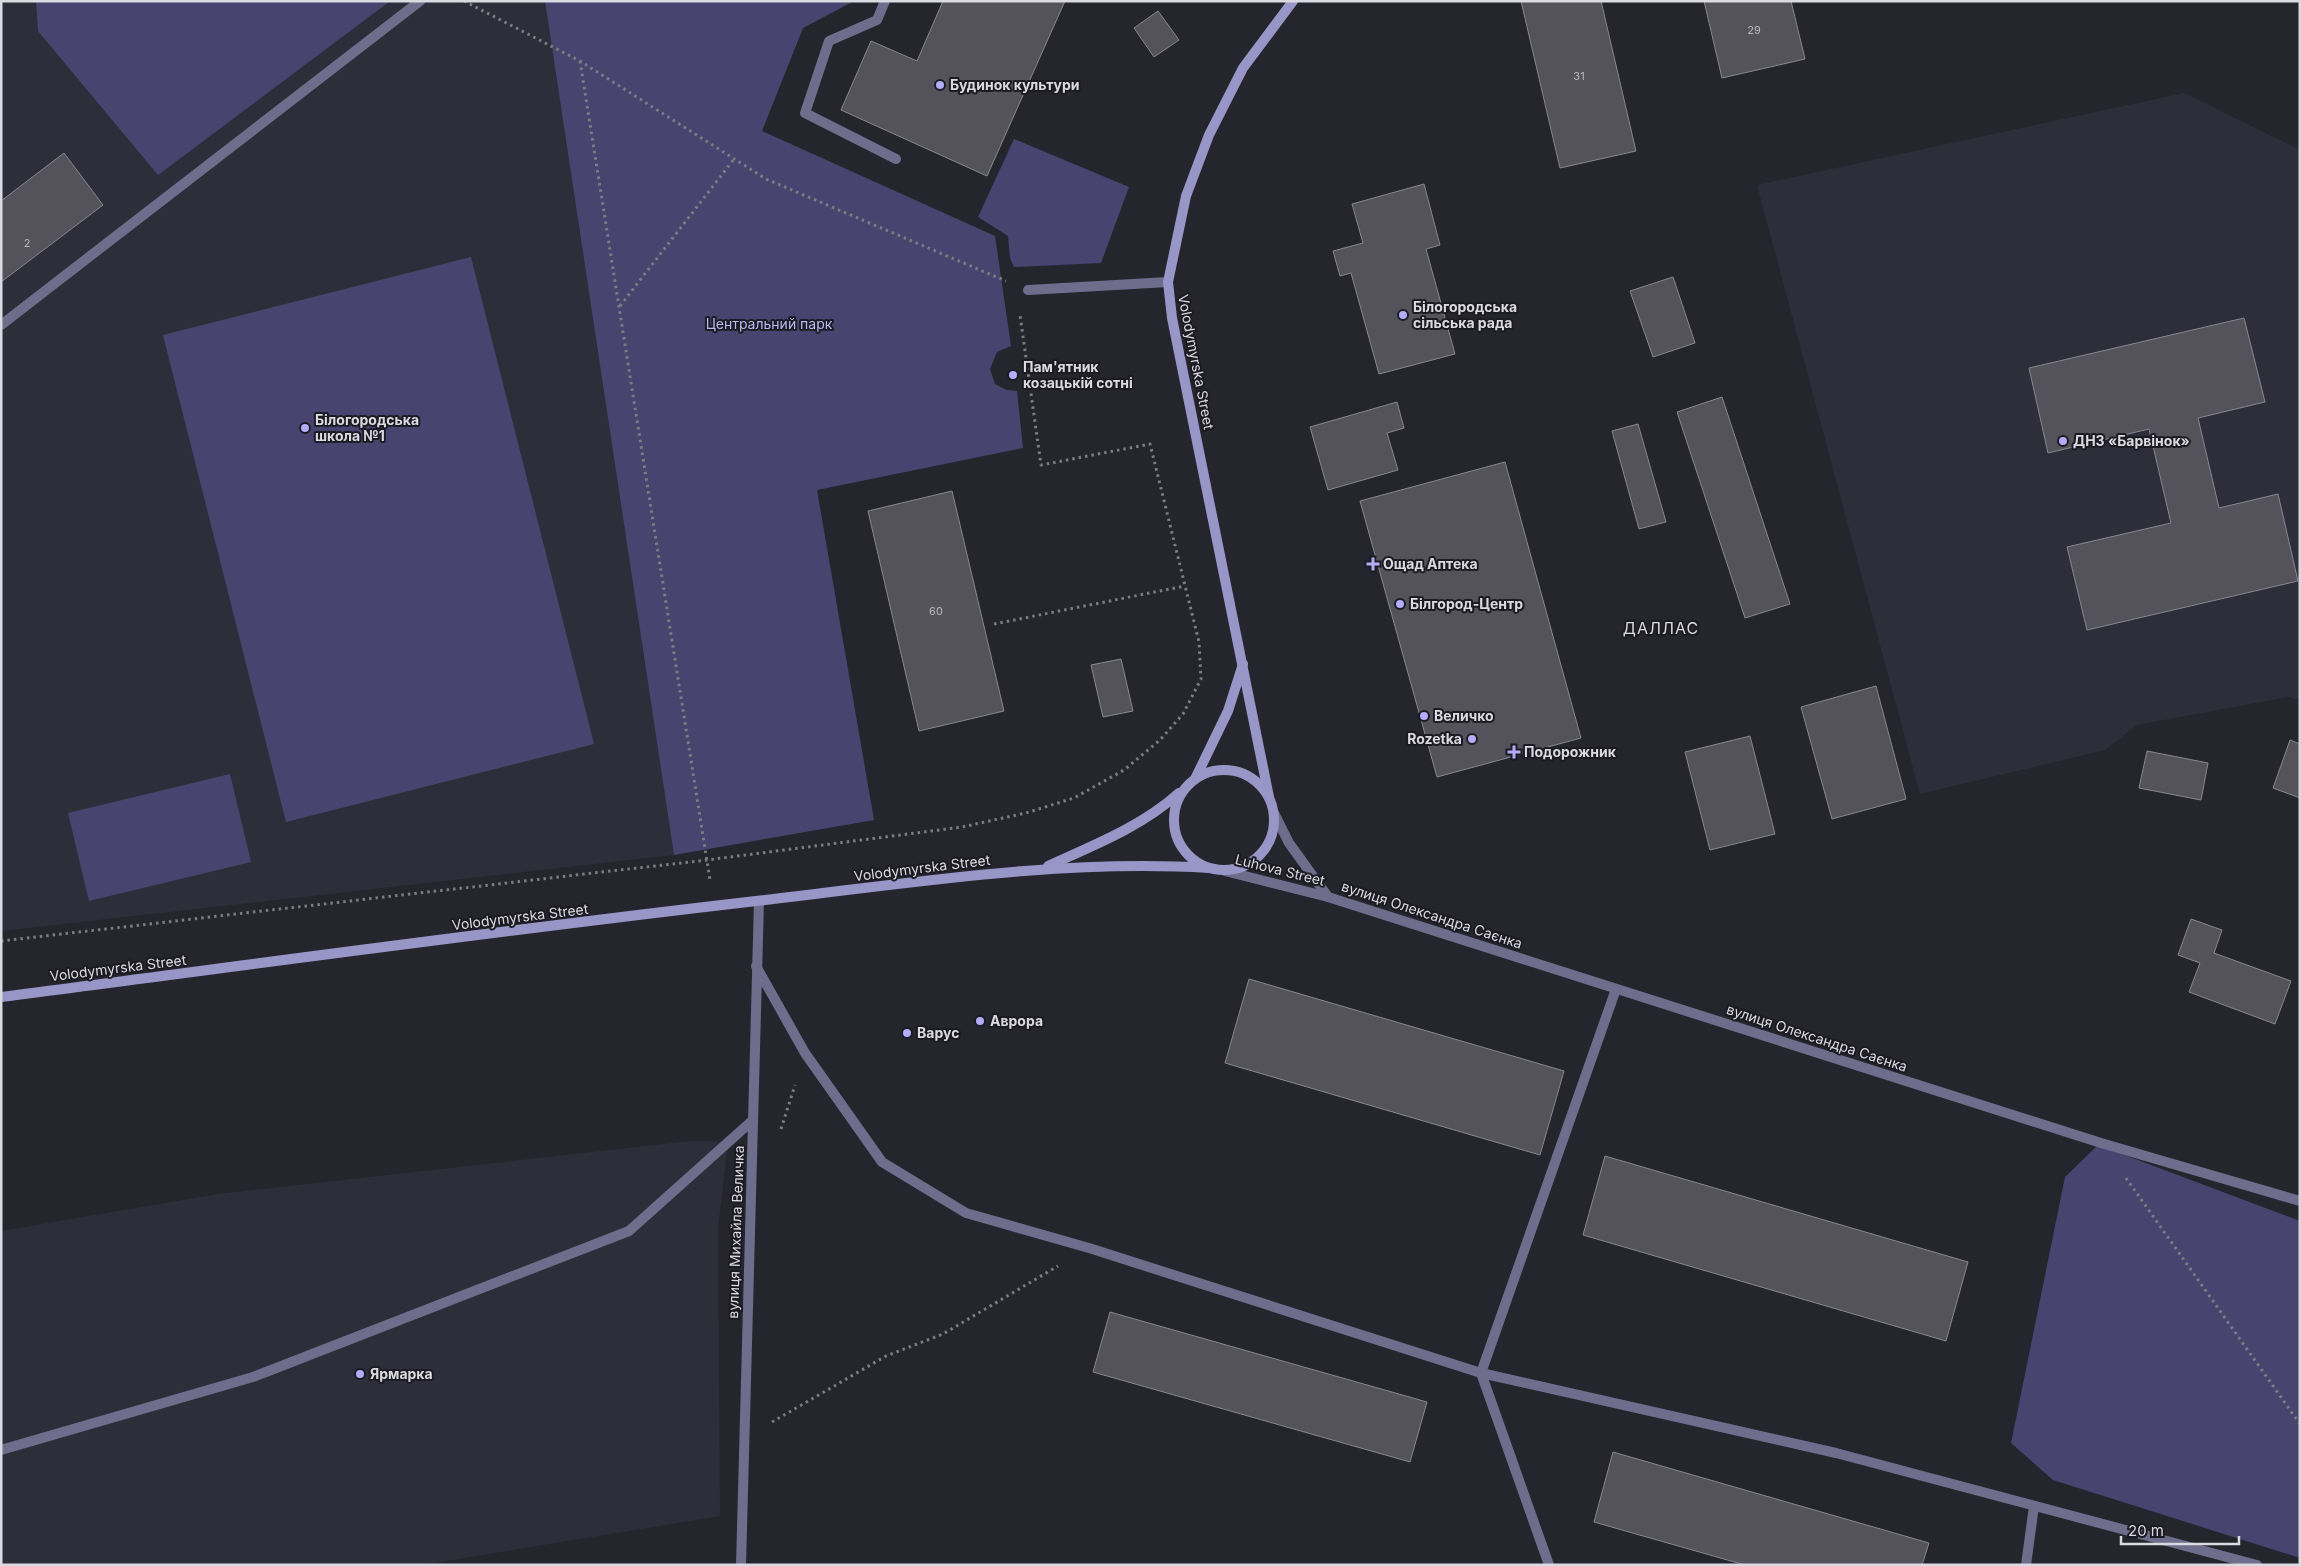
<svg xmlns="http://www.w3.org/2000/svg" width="2301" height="1566" font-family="Inter,sans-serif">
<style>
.built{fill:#2e2e3b}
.green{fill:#48446f}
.building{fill:#54535c;stroke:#888892}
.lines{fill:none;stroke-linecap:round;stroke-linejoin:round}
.path{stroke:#7c7c83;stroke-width:3;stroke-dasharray:2.5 4;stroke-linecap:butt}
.service{stroke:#6f6d8c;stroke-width:10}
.minor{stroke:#6f6d8c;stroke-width:10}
.secondary{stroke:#9895c7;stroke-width:10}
.poi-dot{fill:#b3adf9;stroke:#1c1b23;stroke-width:2}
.labels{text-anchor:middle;stroke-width:4;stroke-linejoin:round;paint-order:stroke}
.number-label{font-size:11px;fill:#b8b8bf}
.poi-label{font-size:14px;font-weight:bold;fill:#dadae0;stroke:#1c1b23;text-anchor:start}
.park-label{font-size:14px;fill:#bcb8f3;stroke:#1c1b23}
.street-label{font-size:14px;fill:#dadae0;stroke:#1c1b23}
.quarter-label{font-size:16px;letter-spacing:1px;fill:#dadae0;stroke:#1c1b23}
</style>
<rect width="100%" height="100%" fill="#25252d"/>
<g class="built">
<path d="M 1,1 L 545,1 L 674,855 L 1,931 Z"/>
<path d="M 2184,93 L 2300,150 L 2300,700 L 2288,697 L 2137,725 L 2105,750 L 1920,794 L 1757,185 Z"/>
<path d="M 690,1141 L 728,1142 L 718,1228 L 720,1516 L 422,1565 L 1,1565 L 1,1231 L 218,1194 Z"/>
</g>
<g class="green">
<path d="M 36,1 L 390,1 L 158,175 L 38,31 Z"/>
<path d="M 545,1 L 854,1 L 803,28 L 762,131 L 995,236 L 1011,346 L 997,352 L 990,369 L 995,384 L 1007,390 L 1017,391 L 1023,448 L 817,490 L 874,820 L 674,855 Z"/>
<path d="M 1014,139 L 1129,187 L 1101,263 L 1014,267 L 1010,258 L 1008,236 L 978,217 Z"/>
<path d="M 471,257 L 594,744 L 286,822 L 163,335 Z"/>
<path d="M 230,774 L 251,862 L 89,901 L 68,813 Z"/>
<path d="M 2098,1145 L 2300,1221 L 2300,1558 L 2053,1480 L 2011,1443 L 2065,1177 Z"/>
</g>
<g class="building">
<path d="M 943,1 L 1065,1 L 987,176 L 841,110 L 871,41 L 917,61 Z"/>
<path d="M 1521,1 L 1601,1 L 1636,151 L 1560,168 Z"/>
<path d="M 1704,1 L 1791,1 L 1805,59 L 1722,78 Z"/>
<path d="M 1158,11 L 1179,40 L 1154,57 L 1134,28 Z"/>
<path d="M 64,153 L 103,205 L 1,282 L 1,201 Z"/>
<path d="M 1424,184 L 1440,245 L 1426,249 L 1455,354 L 1379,374 L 1351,273 L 1340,276 L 1333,251 L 1363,243 L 1352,204 Z"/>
<path d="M 1673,277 L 1695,343 L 1653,357 L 1630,291 Z"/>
<path d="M 2244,318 L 2265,402 L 2198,418 L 2219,508 L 2278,494 L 2298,581 L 2087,630 L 2067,547 L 2171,523 L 2149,429 L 2048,453 L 2029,368 Z"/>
<path d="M 1722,397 L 1790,604 L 1745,618 L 1677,412 Z"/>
<path d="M 1397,402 L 1404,428 L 1387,433 L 1398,470 L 1328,490 L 1310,427 Z"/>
<path d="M 1638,424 L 1666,522 L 1639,529 L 1612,431 Z"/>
<path d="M 1505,462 L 1581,738 L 1437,777 L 1360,501 Z"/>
<path d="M 952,491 L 1004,711 L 919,731 L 868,511 Z"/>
<path d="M 1121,659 L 1133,711 L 1103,717 L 1091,665 Z"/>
<path d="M 1876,686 L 1906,799 L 1832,819 L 1801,707 Z"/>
<path d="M 1750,736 L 1775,834 L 1710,850 L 1685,752 Z"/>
<path d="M 2290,740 L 2300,744 L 2300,798 L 2273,788 Z"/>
<path d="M 2147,751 L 2208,763 L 2201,800 L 2139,788 Z"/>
<path d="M 2191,919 L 2222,930 L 2214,953 L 2291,981 L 2275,1024 L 2189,992 L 2200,963 L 2178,955 Z"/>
<path d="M 1249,979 L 1564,1071 L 1540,1155 L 1225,1063 Z"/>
<path d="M 1605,1156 L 1968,1262 L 1946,1341 L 1583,1235 Z"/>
<path d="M 1110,1312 L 1427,1402 L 1410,1462 L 1093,1372 Z"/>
<path d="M 1613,1452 L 1929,1543 L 1922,1565 L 1745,1565 L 1594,1522 Z"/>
</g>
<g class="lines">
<g class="path">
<path d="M 464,1 L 580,61 L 766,179 L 1006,281"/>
<path d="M 580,61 L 710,880"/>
<path d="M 620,306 L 734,159"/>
<path d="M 994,624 L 1185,586"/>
<path d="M 1,941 L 707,860 L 962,827 L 1026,813 L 1074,798 L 1124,770 L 1160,740 L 1183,714 L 1201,679 L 1199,642 L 1150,444 L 1041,465 L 1020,315"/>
<path d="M 781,1129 L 795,1085"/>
<path d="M 2126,1178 L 2300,1424"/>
<path d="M 772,1422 L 886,1356 L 943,1334 L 1058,1266"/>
</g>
<g class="service">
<path d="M 885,1 L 877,20 L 829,41 L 805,113 L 896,159"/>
<path d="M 1028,290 L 1168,282"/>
<path d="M 1,325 L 420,1"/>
<path d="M 1481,1373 L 1836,1453 L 2257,1565"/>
<path d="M 1481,1373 L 1549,1565"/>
<path d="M 1,1450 L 253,1377 L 629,1231 L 753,1120"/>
<path d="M 2026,1565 L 2034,1506"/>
</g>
<g class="minor">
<path d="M 1274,813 L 1289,843 L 1328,897"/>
<path d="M 1225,871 L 1328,897 L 2101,1143 L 2300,1201"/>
<path d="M 756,966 L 805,1053 L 882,1162 L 966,1213 L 1089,1248 L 1481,1373 L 1616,989"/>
<path d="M 741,1565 L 759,901"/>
</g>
<g class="secondary">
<circle cx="1224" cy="820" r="50"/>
<path d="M 1196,777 L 1228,711 L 1243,664"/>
<path d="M 1269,797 L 1172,318 L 1168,282 L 1186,196 L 1209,135 L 1243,68 L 1293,1"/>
<path d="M 1048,866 C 1094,845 1141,827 1179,793"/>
<path d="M 1,997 C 256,964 510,929 765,900 C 912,883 1060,859 1209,868"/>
</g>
</g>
<g class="poi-dot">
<circle cx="940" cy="85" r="5"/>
<circle cx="1403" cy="315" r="5"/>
<circle cx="1013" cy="375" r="5"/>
<circle cx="305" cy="428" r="5"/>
<circle cx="2063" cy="441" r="5"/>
<path d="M1370.5 556.5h5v5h5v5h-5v5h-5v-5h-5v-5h5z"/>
<circle cx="1400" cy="604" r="5"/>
<circle cx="1424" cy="716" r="5"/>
<circle cx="1472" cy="739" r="5"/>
<path d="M1511.5 744.5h5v5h5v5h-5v5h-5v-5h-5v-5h5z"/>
<circle cx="980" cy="1021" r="5"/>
<circle cx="907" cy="1033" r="5"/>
<circle cx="360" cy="1374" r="5"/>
</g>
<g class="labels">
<g class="number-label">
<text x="1754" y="34">29</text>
<text x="1579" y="80">31</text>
<text x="27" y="247">2</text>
<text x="936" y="615">60</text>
</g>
<g class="poi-label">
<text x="950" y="90">Будинок культури</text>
<text x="1413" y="312">Білогородська<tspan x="1413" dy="16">сільська рада</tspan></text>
<text x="1023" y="372">Пам'ятник<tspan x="1023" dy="16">козацькій сотні</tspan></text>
<text x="315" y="425">Білогородська<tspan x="315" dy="16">школа №1</tspan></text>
<text x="2073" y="446">ДНЗ «Барвінок»</text>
<text x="1383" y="569">Ощад Аптека</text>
<text x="1410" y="609">Білгород-Центр</text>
<text x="1434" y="721">Величко</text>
<text x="1462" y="744" text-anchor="end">Rozetka</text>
<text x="1524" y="757">Подорожник</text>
<text x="990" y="1026">Аврора</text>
<text x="917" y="1038">Варус</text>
<text x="370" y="1379">Ярмарка</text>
</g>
<g class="park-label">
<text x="769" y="329">Центральний парк</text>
</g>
<g class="street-label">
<text transform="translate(1196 362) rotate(79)" y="5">Volodymyrska Street</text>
<text transform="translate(922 868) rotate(-7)" y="5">Volodymyrska Street</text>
<text transform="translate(1280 870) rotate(14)" y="5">Luhova Street</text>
<text transform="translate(1432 915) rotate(18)" y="5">вулиця Олександра Саєнка</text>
<text transform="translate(520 917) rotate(-7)" y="5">Volodymyrska Street</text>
<text transform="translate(118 968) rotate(-7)" y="5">Volodymyrska Street</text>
<text transform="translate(1817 1038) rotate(18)" y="5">вулиця Олександра Саєнка</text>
<text transform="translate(736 1232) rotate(-88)" y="5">вулиця Михайла Величка</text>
</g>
<g class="quarter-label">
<text x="1661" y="634">ДАЛЛАС</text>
</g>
</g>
<rect width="2301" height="1566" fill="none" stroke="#dadae0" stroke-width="5"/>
<path d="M2121 1536v8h118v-8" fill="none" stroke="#dadae0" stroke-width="2.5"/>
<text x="2128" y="1536" font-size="15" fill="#dadae0" stroke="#1c1b23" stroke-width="4" paint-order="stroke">20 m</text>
</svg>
